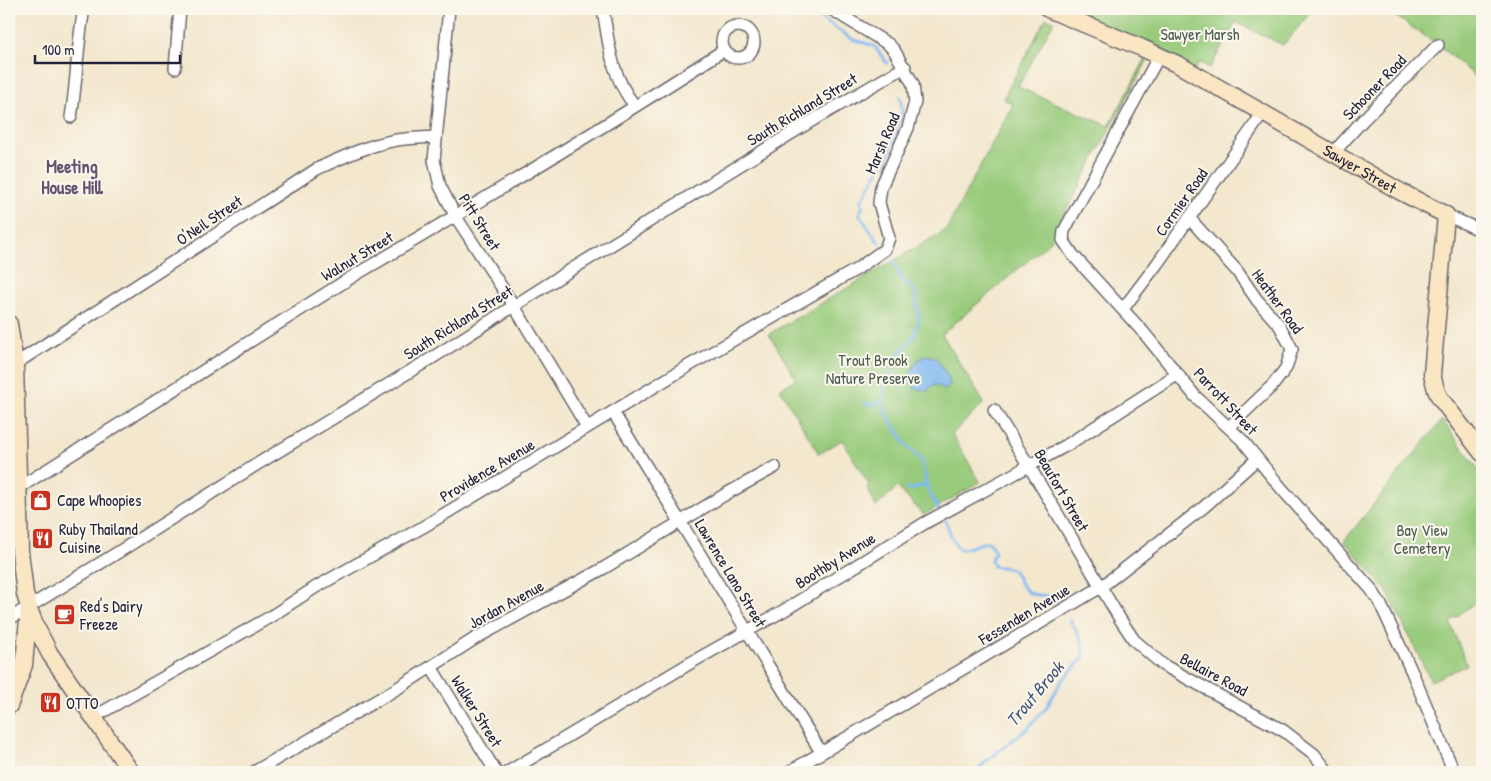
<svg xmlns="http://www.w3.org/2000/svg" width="1491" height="781" font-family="'Patrick Hand',sans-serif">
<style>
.green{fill:#98cb7b;stroke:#5d765b}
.water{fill:#81b9f1;stroke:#526e96}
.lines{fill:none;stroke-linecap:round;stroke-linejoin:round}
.stream{stroke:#81b9f1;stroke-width:3}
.street-casing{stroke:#6b676e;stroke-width:14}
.secondary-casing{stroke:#6b676e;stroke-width:19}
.street{stroke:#fff;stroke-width:11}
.secondary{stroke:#fbe6c4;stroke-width:16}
.labels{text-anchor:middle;stroke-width:4;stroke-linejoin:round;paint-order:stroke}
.park-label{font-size:16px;fill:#4b5d51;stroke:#fbf7ec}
.street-label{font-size:16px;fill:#22223b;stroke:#fbf7ec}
.poi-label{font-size:16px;fill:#22223b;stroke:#fbf7ec;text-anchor:start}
.neighbourhood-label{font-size:18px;font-weight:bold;fill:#645371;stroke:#fbf7ec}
.water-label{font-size:18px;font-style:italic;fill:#43577b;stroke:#fbf7ec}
</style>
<rect width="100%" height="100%" fill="#fbf7ec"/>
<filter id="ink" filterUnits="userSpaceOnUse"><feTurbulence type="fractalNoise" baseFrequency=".02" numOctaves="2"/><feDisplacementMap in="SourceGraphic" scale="10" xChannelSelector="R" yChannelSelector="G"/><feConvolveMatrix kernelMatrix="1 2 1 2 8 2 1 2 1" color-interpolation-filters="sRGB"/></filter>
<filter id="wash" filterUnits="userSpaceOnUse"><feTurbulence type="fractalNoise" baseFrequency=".0096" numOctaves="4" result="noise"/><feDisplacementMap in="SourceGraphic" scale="20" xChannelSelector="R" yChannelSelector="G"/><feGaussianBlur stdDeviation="1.12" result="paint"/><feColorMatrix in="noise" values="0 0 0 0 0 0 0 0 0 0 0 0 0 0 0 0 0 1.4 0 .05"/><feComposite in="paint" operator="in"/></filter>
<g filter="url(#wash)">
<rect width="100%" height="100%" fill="#f3e7cd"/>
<g class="green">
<path d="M 1048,9 L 1314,9 L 1283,45 L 1236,22 L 1210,68 L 1199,62 L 1194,73 Z"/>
<path d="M 1385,9 L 1482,9 L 1482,82 L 1438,45 Z"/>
<path d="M 1046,18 L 1054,21 L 1018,87 L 1109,126 L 1145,60 L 1147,61 L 1051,238 L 1052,240 L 942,334 L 984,403 L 952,434 L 980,482 L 924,515 L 897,487 L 876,507 L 867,487 L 869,485 L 842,440 L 819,454 L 780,389 L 796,379 L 769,334 L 946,230 L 1013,104 L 1003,99 Z"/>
<path d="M 1442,420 L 1482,474 L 1482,597 L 1450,622 L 1467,665 L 1431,681 L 1387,591 L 1344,541 Z"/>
</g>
<path class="water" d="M 927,355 L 936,358 L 948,377 L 950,386 L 945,390 L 938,386 L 933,385 L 927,391 L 914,388 L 909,374 L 918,360 Z"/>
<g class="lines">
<g class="stream">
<path d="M 813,9 L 822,19 L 852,39 L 874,46 L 887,63"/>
<path d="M 879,243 L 859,214 L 863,206 L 861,201 L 879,170 L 888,159 L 901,119 L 902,108 L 900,97"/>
<path d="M 893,261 L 903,281 L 912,287 L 915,292 L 919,319 L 914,336 L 894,360 L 892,370 L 884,391 L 883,400 L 885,411 L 906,445 L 921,459 L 928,491 L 940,511"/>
<path d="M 865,403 L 873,405 L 883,400"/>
<path d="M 905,488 L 913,489 L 926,484"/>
<path d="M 946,521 L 952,539 L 959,549 C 969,550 979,542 989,542 L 995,552 L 991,560 L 993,566 C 1001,568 1006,566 1013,570 C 1019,577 1019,585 1027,591 C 1037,599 1046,591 1058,602"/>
<path d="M 977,772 L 984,763 L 1027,729 L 1046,708 L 1061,682 L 1083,658 C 1086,647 1076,629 1070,620"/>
</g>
</g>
</g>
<g filter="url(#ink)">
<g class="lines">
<defs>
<g id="street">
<path d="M 449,9 L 434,160 L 440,186 L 456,217 L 514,306 L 587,427"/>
<path d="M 603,9 C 609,45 611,76 635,106"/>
<circle cx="738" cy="42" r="16"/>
<path d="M 1159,56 L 1064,231 L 1063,240 L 1073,255 L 1144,333 L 1195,396 L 1243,441 L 1282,489 L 1371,589 L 1380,603 L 1412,672 L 1454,772"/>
<path d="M 175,68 L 180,9"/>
<path d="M 71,117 C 77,81 77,44 84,9"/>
<path d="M 1333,153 L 1364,119 L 1438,45"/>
<path d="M 1446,215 L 1482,231"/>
<path d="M 1189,218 L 1237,271 L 1257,300 L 1280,326 L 1292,349 L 1286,368 L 1273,385 L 1229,427"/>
<path d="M 1123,309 L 1157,264 L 1263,113"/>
<path d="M 15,364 L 317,169 C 343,157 368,145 397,140 C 410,138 423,138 436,137"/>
<path d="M 994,410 L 1029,466 L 1120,619 L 1134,640 L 1163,665 L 1284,731 L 1314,754 L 1328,772"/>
<path d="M 613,412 L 821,752"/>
<path d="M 9,494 L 355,275 C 480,202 603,128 724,50"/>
<path d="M 9,619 L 117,553 L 259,463 L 432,358 L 561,276 L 808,123 L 905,67"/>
<path d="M 431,667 L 496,772"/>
<path d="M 92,718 L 270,617 L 316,587 L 423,527 L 690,365 L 857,269 L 885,249 L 889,238 L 879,203 L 881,187 L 908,128 L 915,102 L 913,84 L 894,50 L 888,44 L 831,9"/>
<path d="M 254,772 L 398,688 L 476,638 L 604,568 L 726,494 L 775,467"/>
<path d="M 508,772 L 692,662 L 783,611 L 925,523 L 1067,445 L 1178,374"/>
<path d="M 789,772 L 1101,587 L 1204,507 L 1257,459"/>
</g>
<g id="secondary">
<path id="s1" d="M 1048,9 L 1142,48 L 1179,65 L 1401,192 L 1446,215 L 1432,374 L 1436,390 L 1440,398 L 1482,453"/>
<path d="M 9,324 L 15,364 L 20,551 L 25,594 L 29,607 L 24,665 L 9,706"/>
<path d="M 31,614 L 36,627 L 50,654 L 131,772"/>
</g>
</defs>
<use href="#street" class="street-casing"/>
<use href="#secondary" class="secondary-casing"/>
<use href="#street" class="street"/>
<use href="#secondary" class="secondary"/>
</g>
</g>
<defs>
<symbol id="shop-square" viewBox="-11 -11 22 22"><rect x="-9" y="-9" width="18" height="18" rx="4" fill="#c8321e" stroke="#fbf7ec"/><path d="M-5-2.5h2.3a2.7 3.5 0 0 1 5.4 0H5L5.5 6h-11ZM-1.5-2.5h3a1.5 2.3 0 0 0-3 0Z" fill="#fff"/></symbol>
<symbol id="restaurant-square" viewBox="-11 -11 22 22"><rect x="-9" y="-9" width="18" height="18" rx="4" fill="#c8321e" stroke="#fbf7ec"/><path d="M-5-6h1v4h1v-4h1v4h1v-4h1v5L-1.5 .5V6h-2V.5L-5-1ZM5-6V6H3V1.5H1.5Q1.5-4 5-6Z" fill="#fff"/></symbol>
<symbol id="cafe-square" viewBox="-11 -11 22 22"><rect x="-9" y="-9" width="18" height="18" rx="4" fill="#c8321e" stroke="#fbf7ec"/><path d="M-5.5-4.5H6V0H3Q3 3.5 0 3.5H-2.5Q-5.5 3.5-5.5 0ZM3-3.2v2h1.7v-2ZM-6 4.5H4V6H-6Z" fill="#fff"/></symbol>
</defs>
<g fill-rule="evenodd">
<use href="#shop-square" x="28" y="488" width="25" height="25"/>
<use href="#restaurant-square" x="30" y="526" width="25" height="25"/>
<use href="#cafe-square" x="52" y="602" width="25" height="25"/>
<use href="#restaurant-square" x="38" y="690" width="25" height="25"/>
</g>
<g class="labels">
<g class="park-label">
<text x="1200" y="40">Sawyer Marsh</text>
<text x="873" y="366">Trout Brook<tspan x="873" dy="18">Nature Preserve</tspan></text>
<text x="1422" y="536">Bay View<tspan x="1422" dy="18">Cemetery</tspan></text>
</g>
<g class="street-label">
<text transform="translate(1374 87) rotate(-46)" y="6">Schooner Road</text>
<text transform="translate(802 109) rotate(-31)" y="6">South Richland Street</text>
<text transform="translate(882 143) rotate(-67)" y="6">Marsh Road</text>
<text dy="6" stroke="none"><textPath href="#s1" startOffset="351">Sawyer Street</textPath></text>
<text transform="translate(1181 202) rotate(-55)" y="6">Cormier Road</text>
<text transform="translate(209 220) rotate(-34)" y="6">O'Neil Street</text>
<text transform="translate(480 222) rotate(58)" y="6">Pitt Street</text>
<text transform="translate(357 256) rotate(-31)" y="6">Walnut Street</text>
<text transform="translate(1278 301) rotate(54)" y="6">Heather Road</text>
<text transform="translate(458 322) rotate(-32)" y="6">South Richland Street</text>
<text transform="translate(1226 401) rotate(47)" y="6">Parrott Street</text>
<text transform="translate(487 470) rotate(-31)" y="6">Providence Avenue</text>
<text transform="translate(1062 490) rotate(60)" y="6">Beaufort Street</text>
<text transform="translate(835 560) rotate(-32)" y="6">Boothby Avenue</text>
<text transform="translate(731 573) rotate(59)" y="6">Lawrence Lano Street</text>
<text transform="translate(506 604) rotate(-29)" y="6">Jordan Avenue</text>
<text transform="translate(1024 614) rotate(-31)" y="6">Fessenden Avenue</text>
<text transform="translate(1214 674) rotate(28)" y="6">Bellaire Road</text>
<text transform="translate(477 711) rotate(58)" y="6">Walker Street</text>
</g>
<g class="poi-label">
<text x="57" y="506">Cape Whoopies</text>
<text x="59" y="535">Ruby Thailand<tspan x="59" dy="18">Cuisine</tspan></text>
<text x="80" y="612">Red's Dairy<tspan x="80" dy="18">Freeze</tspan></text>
<text x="66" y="709">OTTO</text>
</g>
<g class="neighbourhood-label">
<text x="72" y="173">Meeting<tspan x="72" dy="21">House Hill</tspan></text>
</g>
<g class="water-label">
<text transform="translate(1035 694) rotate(-50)" y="6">Trout Brook</text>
</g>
</g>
<rect width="1491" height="781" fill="none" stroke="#fbf7ec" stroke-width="30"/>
<path d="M35 55v8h145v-8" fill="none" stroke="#22223b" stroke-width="2.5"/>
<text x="42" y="55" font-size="15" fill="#22223b" stroke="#fbf7ec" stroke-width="4" paint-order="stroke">100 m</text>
</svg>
